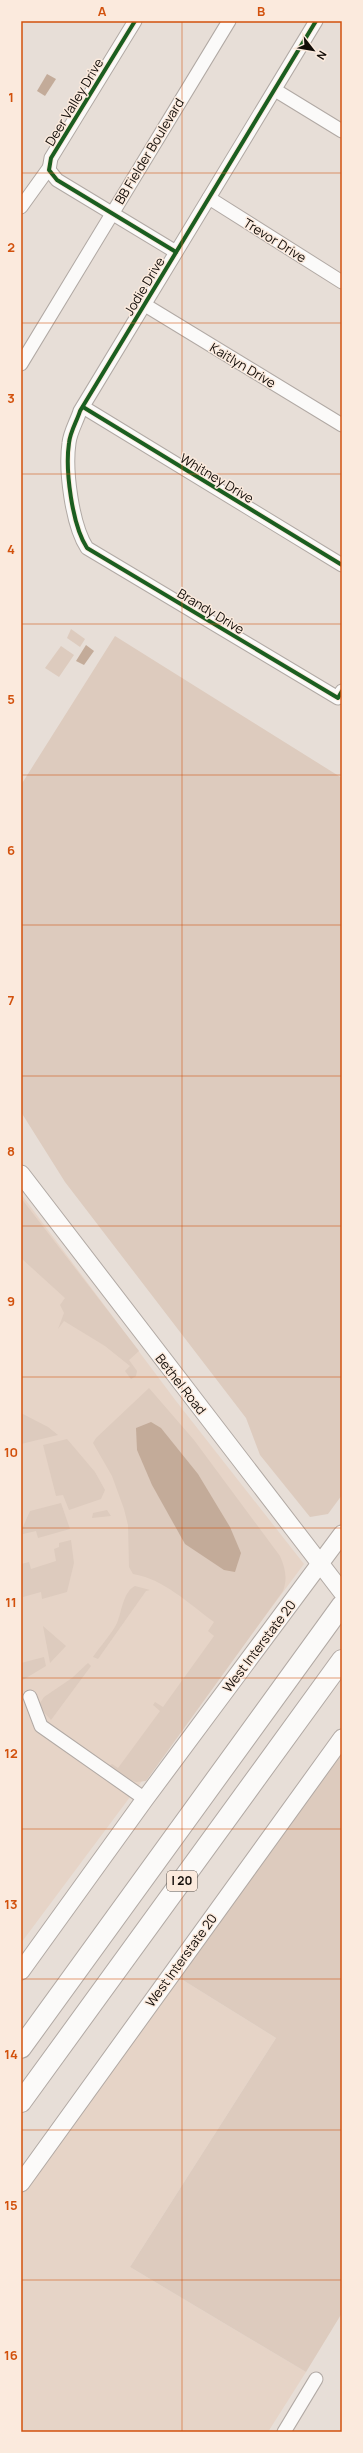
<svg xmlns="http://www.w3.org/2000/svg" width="363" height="2453" font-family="Manrope,sans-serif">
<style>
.built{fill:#e6d4c7}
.green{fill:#ddcbbe}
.water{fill:#c3ab99}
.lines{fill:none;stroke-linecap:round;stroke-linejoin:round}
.minor-casing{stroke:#b1a9a4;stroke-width:15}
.major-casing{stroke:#b1a9a4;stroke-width:19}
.highway-casing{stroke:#b1a9a4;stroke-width:22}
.minor{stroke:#fbfaf9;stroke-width:13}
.major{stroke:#fbfaf9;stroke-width:17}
.highway{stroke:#fbfaf9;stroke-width:20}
.cycleway-casing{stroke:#fbeadd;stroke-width:6}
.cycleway{stroke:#1b5e20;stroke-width:4}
.grid{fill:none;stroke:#d2510c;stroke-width:1;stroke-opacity:0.55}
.labels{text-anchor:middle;stroke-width:3;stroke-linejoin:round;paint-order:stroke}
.shield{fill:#fbeadd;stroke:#574f48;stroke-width:1}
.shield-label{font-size:12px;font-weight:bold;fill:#110c08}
.street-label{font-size:13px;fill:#110c08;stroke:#fbeadd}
.neatline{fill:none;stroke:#d2510c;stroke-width:1.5}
.grid-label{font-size:13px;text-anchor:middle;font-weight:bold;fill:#d2510c}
</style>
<rect width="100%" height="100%" fill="#e7ded7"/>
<g class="built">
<path d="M 21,1194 L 176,1401 L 304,1564 L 21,1943 Z"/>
<path d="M 178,1977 L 276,2038 L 130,2267 L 306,2372 L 268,2432 L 21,2432 L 21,2194 L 49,2152 Z"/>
</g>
<g class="green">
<path d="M 71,629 L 85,639 L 80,647 L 67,638 Z"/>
<path d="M 115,636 L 342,778 L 342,1495 L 328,1514 L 310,1517 L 260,1455 L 246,1418 L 65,1182 L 21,1112 L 21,785 Z"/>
<path d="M 61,646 L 74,655 L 59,677 L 45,668 Z"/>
<path d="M 21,1198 L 139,1351 L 129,1360 L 137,1371 L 136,1376 L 131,1379 L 125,1371 L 130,1366 L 105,1346 L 64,1321 L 58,1329 L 64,1313 L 60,1305 L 65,1298 L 21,1258 Z"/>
<path d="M 149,1388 L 194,1440 L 280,1556 C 285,1568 288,1578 283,1591 L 146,1781 L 136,1782 L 126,1778 L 109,1766 L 112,1764 L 118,1768 L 160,1711 L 153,1705 L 155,1702 L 163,1707 L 214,1636 L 208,1631 L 214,1622 C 189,1604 164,1579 133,1574 L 129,1567 L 128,1525 L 124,1509 L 112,1476 L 93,1443 L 96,1438 Z"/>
<path d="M 21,1413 L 48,1427 L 58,1435 L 21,1444 Z"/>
<path d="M 67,1439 L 95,1472 L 105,1490 L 101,1499 L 69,1510 L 63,1495 L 56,1496 L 43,1445 Z"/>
<path d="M 61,1503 L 70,1529 L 38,1538 L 36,1531 L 23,1534 L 22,1529 L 30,1511 Z"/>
<path d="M 107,1510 L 111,1516 L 92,1518 L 93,1513 Z"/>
<path d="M 71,1540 L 74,1563 L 67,1592 L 42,1599 L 41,1592 L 23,1597 L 21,1564 L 29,1562 L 31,1569 L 56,1561 L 54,1549 L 59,1547 L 59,1543 Z"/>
<path d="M 135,1586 L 150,1590 L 146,1591 L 98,1659 L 93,1657 C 101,1645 111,1635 117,1623 C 122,1611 123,1592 135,1586 Z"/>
<path d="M 43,1626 L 66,1646 L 50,1663 Z"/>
<path d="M 44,1657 L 46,1666 L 21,1681 L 21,1663 Z"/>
<path d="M 88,1663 L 91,1666 L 51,1720 L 42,1710 L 40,1703 L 44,1697 L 72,1678 Z"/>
<path d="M 342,1750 L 342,2313 L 306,2372 L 130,2267 L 276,2038 L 178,1977 Z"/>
</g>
<g class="water">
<path d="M 47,74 L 56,79 L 45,96 L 37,91 Z"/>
<path d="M 86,645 L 94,651 L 84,665 L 76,661 Z"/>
<path d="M 151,1422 L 161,1428 L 198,1474 L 230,1527 L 241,1553 L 235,1572 L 224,1570 L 185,1544 L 152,1485 L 137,1450 L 136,1428 Z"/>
</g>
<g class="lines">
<defs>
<g id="minor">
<path d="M 135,21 L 51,158 L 49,170 L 57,180 L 176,252"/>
<path d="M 316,21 L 80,411 C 77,421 70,432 69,443 C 65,470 72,525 87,548 L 338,698 L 342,691"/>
<path d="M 275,90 L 342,131"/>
<path d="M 209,198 L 342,282"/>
<path d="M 21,207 L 49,168"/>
<path d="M 145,305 L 342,425"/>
<path d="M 21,364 L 229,21"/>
<path d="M 83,407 L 342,565"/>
<path d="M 30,1697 L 41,1726 L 145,1799"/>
<path d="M 284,2432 L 316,2379"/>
</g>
<g id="major">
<path d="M 21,1174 L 342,1592"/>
<path d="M 21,1971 L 145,1799 L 342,1534"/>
<path d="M 21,2183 L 342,1738"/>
</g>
<g id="highway">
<path d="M 21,2048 L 342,1605"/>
<path d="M 21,2102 L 342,1660"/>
</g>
</defs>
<use href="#minor" class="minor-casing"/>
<use href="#major" class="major-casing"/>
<use href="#highway" class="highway-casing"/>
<use href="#minor" class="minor"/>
<use href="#major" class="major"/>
<use href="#highway" class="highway"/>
<defs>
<g id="cycleway">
<path d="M 135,21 L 51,158 L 49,170 L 57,180 L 176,252"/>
<path d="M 316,21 L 80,411 C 77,421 70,432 69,443 C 65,470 72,525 87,548 L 338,698 L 342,691"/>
<path d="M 83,407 L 342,565"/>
</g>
</defs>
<use href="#cycleway" class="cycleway-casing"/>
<use href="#cycleway" class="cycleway"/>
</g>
<path class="grid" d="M 182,21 L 182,2432M 21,173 L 342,173M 21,323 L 342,323M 21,474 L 342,474M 21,624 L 342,624M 21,775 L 342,775M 21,925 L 342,925M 21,1076 L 342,1076M 21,1226 L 342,1226M 21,1377 L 342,1377M 21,1528 L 342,1528M 21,1678 L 342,1678M 21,1829 L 342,1829M 21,1979 L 342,1979M 21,2130 L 342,2130M 21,2280 L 342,2280"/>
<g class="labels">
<rect class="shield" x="167" y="1871" width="30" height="20" rx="3"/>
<g class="shield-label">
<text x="182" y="1885">I 20</text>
</g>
<g class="street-label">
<text transform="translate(74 102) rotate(-59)" y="5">Deer Valley Drive</text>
<text transform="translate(149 151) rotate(-59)" y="5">BB Fielder Boulevard</text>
<text transform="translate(275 240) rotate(32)" y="5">Trevor Drive</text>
<text transform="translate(144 286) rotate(-59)" y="5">Jodie Drive</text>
<text transform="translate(243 365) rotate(31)" y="5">Kaitlyn Drive</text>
<text transform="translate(217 478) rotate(31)" y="5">Whitney Drive</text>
<text transform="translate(211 611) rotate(31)" y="5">Brandy Drive</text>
<text transform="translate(181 1384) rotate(52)" y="5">Bethel Road</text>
<text transform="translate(259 1646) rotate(-53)" y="5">West Interstate 20</text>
<text transform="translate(181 1960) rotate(-54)" y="5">West Interstate 20</text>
</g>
</g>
<rect width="363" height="2453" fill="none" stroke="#fbeadd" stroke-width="44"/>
<g transform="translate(313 50) rotate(121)" stroke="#fbeadd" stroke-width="3" paint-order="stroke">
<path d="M0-3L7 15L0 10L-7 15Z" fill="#110c08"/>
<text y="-6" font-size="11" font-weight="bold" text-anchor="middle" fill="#110c08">N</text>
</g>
<rect x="22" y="22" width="319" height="2409" class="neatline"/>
<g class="grid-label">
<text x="102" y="16">A</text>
<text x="261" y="16">B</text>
<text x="11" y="102">1</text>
<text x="11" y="252">2</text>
<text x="11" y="403">3</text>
<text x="11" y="554">4</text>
<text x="11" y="704">5</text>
<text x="11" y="855">6</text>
<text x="11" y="1005">7</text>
<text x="11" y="1156">8</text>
<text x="11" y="1306">9</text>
<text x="11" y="1457">10</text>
<text x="11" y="1607">11</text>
<text x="11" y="1758">12</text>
<text x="11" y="1909">13</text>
<text x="11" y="2059">14</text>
<text x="11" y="2210">15</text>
<text x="11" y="2360">16</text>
</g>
</svg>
